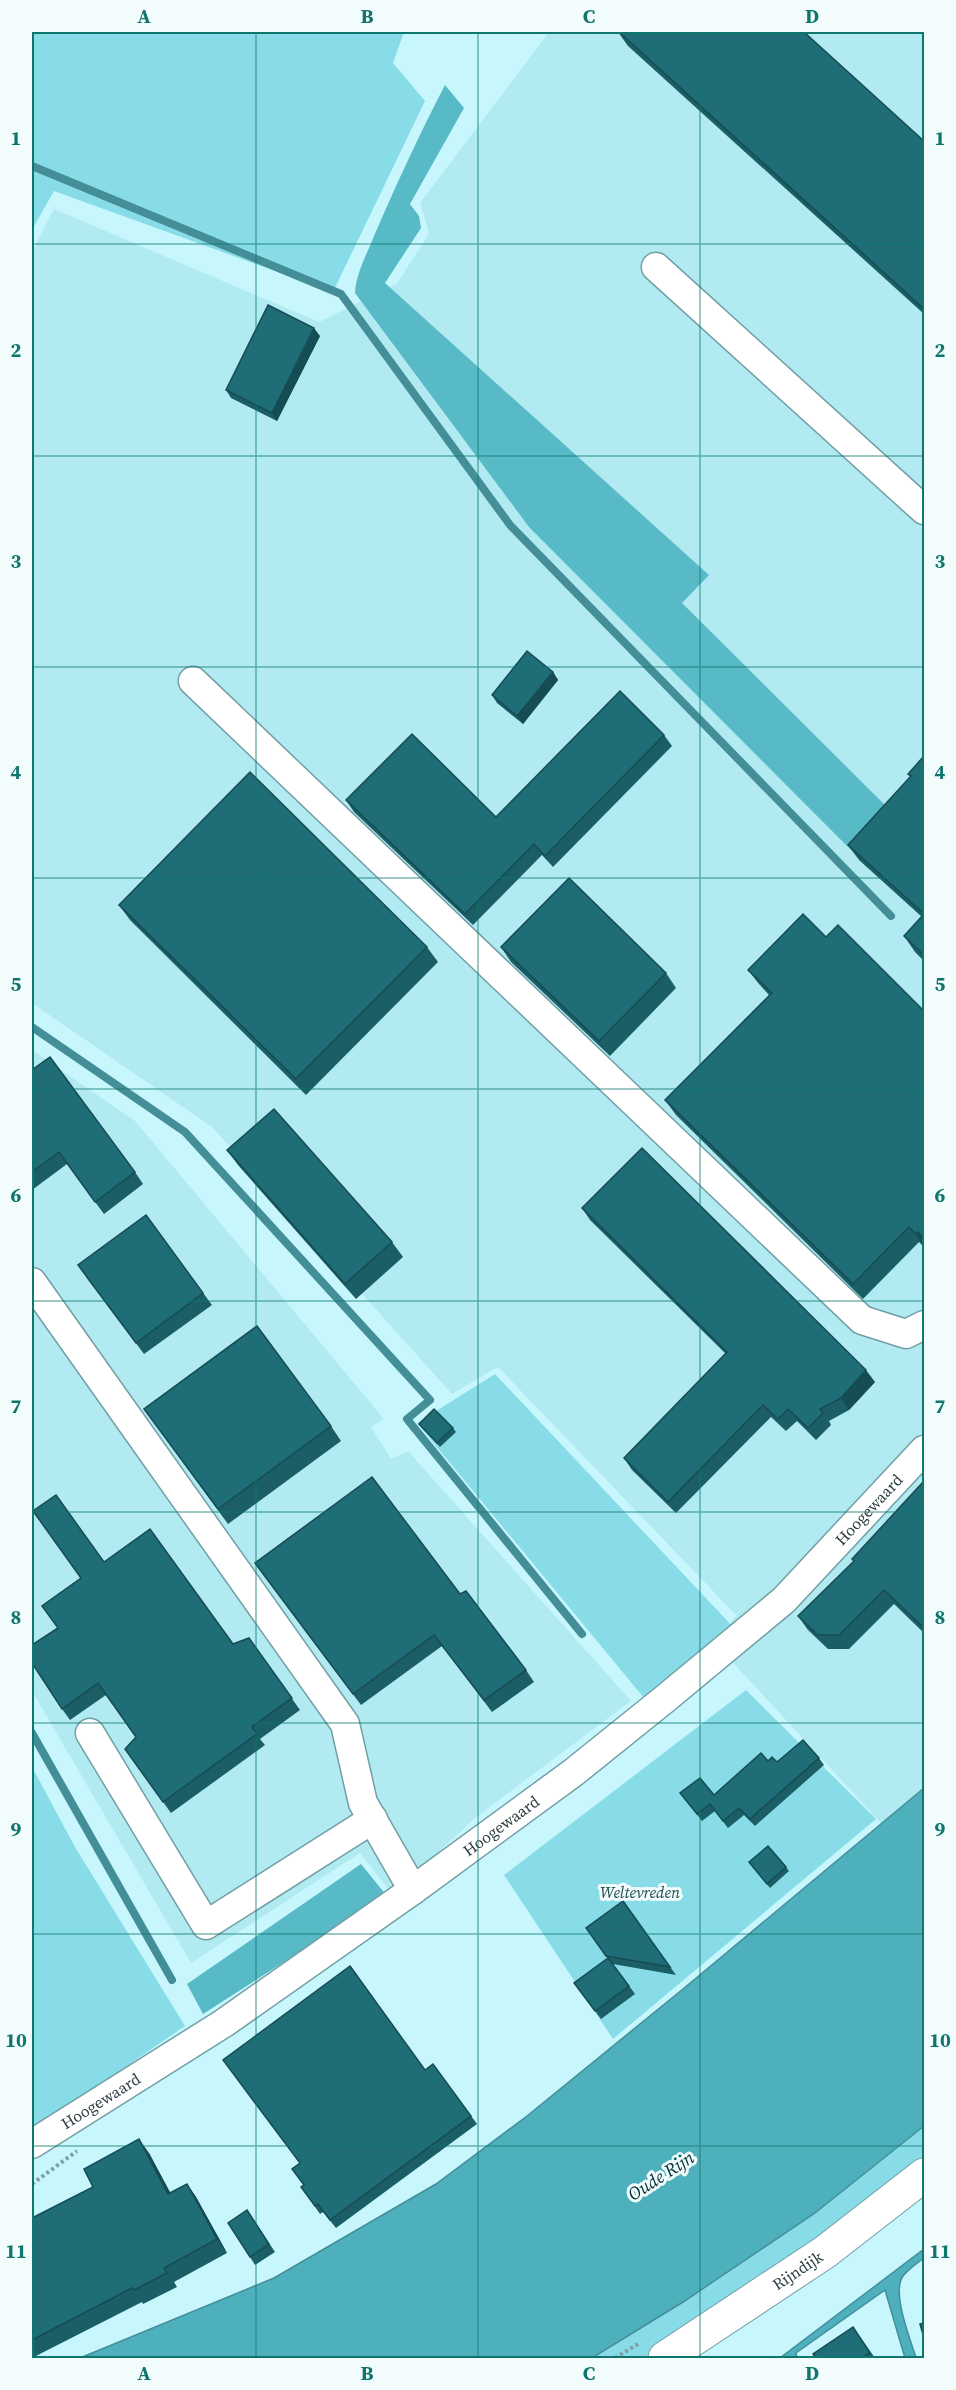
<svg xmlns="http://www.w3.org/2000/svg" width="956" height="2390" font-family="'Source Serif 4',serif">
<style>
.built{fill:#b2eaf2}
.green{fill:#88dce8}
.forest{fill:#58bac7}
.water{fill:#4eb0bd;stroke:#448e98;stroke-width:1.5}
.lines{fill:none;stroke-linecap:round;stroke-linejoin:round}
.stream{stroke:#448e98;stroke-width:8}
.minor-casing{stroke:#729fa5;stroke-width:31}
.major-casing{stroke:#729fa5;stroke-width:35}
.path{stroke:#7da0a4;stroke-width:4;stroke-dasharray:3 3;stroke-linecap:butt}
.minor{stroke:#fff;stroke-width:28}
.major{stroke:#fff;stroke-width:33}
.wall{fill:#1b5e65}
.shaded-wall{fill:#164c53}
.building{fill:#1f6d76;stroke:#164c53;stroke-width:1.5}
.grid{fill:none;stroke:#0f766e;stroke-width:1.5;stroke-opacity:0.55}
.labels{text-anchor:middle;stroke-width:6;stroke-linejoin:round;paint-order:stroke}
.street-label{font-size:16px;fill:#2c3f42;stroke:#f3fcfd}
.park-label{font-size:16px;font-style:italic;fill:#214d53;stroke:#f3fcfd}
.water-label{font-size:18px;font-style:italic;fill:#003035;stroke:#f3fcfd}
.neatline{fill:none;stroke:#0f766e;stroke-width:2}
.grid-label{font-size:20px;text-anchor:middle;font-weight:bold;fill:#0f766e}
</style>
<rect width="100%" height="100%" fill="#c7f7fd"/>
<g class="built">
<path d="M 549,32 L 924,32 L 924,1851 L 892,1835 L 714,1642 L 753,1596 L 736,1615 L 498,1367 L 452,1394 L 212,1127 L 32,1003 L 32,252 L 54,209 L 319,322 L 397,283 L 429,234 L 420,203 Z"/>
<path d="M 32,1050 L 135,1121 L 384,1419 L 371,1427 L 391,1459 L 408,1451 L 631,1701 L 475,1818 L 393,1895 L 360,1853 L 191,1963 L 32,1691 Z"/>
</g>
<g class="green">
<path d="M 32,32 L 404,32 L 393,63 L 425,101 L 333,292 L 54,191 L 32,230 Z"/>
<path d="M 495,1374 L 735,1629 L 644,1698 L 417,1423 Z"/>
<path d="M 746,1690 L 876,1819 L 613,2039 L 504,1875 Z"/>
<path d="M 32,1767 L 75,1847 L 185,2026 L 32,2131 Z"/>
<path d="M 924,2126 L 924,2157 L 799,2253 L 722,2308 L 644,2358 L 592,2358 C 708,2289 820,2212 924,2126 Z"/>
</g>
<g class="forest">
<path d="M 445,85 L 464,108 L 410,204 L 419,216 L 421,228 L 385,283 L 709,575 L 682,603 L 894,814 L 856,855 L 529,527 L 355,293 C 356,273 367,254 374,236 C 396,185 419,135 445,85 Z"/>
<path d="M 361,1864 L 387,1896 L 203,2014 L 187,1984 Z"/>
</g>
<g class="water">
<path d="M 924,1788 L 924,2126 L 815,2213 L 683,2302 L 592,2358 L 80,2358 L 274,2278 L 436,2184 L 527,2116 L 683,1989 Z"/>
<path d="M 924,2249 L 924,2258 C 917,2263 909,2269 903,2276 C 891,2293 911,2340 916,2358 L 905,2358 L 885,2290 L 796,2353 L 797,2358 L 780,2358 Z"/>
</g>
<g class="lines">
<g class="stream">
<path d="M 32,166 L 341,294 L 510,525 L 891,916"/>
<path d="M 32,1027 L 185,1132 L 430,1400 L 407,1419 L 582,1634"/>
<path d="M 32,1733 L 172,1980"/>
</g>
<defs>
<g id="minor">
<path d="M 656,267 L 924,510"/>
<path d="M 193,681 L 862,1320 L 906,1334 L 924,1325"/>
<path d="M 32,1282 L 345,1724 L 363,1803 L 413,1890"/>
<path d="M 90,1733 L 206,1925 L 373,1819"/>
<path id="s1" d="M 32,2144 L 224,2023 L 413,1890 L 574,1772 L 666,1698 L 784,1600 L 924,1450"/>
</g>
<g id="major">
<path id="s2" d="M 665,2358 L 825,2252 L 924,2175"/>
</g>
</defs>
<use href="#minor" class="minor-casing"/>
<use href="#major" class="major-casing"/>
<g class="path">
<path d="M 32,2184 L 77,2151"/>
<path d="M 615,2358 L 638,2344"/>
</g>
<use href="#minor" class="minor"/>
<use href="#major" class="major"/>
</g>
<g class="wall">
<path d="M 618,32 L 924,141 L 924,314 L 628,46 Z"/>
<path d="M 320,336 L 277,421 L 231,398 L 226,390 Z"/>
<path d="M 553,672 L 558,680 L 523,724 L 497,703 L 492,695 Z"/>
<path d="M 664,735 L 672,746 L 553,867 L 542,855 L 473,925 L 354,812 L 346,800 L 496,817 Z"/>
<path d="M 924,756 L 924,961 L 915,952 L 904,936 L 922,917 L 859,860 L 848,845 L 910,777 L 908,774 Z"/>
<path d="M 119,905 L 427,947 L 438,962 L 306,1095 L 130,920 Z"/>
<path d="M 826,937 L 924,1011 L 924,1247 L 919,1242 L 863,1299 L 676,1115 L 665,1100 L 769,995 L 759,984 L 748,970 Z"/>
<path d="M 501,947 L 666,973 L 676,988 L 610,1056 L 511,962 Z"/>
<path d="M 32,1070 L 135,1172 L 143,1184 L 104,1214 L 67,1164 L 32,1190 Z"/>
<path d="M 227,1150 L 392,1242 L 403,1257 L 356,1299 L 238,1165 Z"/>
<path d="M 582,1208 L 875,1382 L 849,1410 L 829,1421 L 831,1425 L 816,1440 L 797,1421 L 786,1431 L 771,1417 L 676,1513 L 632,1470 L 624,1458 L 726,1354 L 590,1220 Z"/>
<path d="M 146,1215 L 212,1305 L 144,1354 L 86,1277 Z"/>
<path d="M 144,1409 L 331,1426 L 341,1441 L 228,1524 Z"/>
<path d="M 419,1424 L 453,1428 L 456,1432 L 440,1447 Z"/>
<path d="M 924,1481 L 924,1633 L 894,1604 L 849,1649 L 828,1649 L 808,1630 L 798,1616 L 854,1561 Z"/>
<path d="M 104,1562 L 233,1644 L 249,1638 L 300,1710 L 260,1739 L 265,1745 L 171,1813 L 125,1749 L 136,1737 L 106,1695 L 70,1720 L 62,1709 L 57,1628 Z"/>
<path d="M 255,1563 L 460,1594 L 526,1670 L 534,1682 L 492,1712 L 442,1646 L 361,1705 Z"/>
<path d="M 819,1758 L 824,1765 L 755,1826 L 744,1815 L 728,1828 L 715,1811 L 702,1821 L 680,1793 L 714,1795 L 768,1761 L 777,1762 Z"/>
<path d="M 752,1866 L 786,1867 L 789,1871 L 770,1888 Z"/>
<path d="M 623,1901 L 676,1975 L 613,1964 L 635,1994 L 601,2019 L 574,1983 L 608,1959 L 586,1928 Z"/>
<path d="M 433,2064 L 477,2124 L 336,2228 L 323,2212 L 320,2214 L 301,2187 L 425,2070 Z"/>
<path d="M 149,2153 L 170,2193 L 187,2184 L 196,2197 L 227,2253 L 174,2282 L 177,2287 L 143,2304 L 142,2302 L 32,2358 L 32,2218 L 93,2187 Z"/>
<path d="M 247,2210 L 275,2252 L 255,2265 L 250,2257 Z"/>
<path d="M 853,2327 L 875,2358 L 816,2358 Z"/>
</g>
<g class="shaded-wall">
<path d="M 314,328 L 320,336 L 277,421 L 272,413 Z"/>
<path d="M 553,672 L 558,680 L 523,724 L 517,716 Z"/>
<path d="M 918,1232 L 924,1241 L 924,1247 L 916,1234 Z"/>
<path d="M 866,1370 L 875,1382 L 849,1410 L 841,1398 Z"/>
<path d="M 139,2139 L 149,2153 L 178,2207 L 168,2194 Z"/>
<path d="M 187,2184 L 196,2197 L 227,2253 L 217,2239 Z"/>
</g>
<g class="building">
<path d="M 619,32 L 804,32 L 924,141 L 924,309 Z"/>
<path d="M 268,305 L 314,328 L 272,413 L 226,390 Z"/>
<path d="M 527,651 L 553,672 L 517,716 L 492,695 Z"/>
<path d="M 620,691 L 664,735 L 545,856 L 534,844 L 465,914 L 346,800 L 412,734 L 496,817 Z"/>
<path d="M 924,756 L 924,914 L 848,845 L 911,776 L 908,774 Z"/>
<path d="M 250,772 L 427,947 L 296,1079 L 119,905 Z"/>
<path d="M 569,878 L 666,973 L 599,1041 L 501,947 Z"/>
<path d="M 803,914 L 826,937 L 838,925 L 924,1011 L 924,1238 L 918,1232 L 916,1234 L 909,1227 L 853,1284 L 665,1100 L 772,993 L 748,970 Z"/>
<path d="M 924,914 L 924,955 L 904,936 Z"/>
<path d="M 50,1057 L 135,1172 L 95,1202 L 59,1152 L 32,1172 L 32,1070 Z"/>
<path d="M 274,1109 L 392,1242 L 345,1284 L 227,1150 Z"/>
<path d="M 642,1148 L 866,1370 L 841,1398 L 820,1409 L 823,1413 L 808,1428 L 788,1409 L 778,1419 L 763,1405 L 668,1502 L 624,1458 L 727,1352 L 582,1208 Z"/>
<path d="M 146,1215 L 203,1293 L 136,1343 L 78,1265 Z"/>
<path d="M 257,1326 L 331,1426 L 218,1509 L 144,1409 Z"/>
<path d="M 434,1409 L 453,1428 L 437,1443 L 419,1424 Z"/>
<path d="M 372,1477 L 460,1594 L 466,1591 L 526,1670 L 484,1700 L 434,1635 L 353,1694 L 255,1563 Z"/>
<path d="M 924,1481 L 924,1628 L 884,1590 L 839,1635 L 818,1635 L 798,1616 L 854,1561 L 852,1559 Z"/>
<path d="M 56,1495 L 104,1562 L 150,1529 L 233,1644 L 249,1638 L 292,1698 L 252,1727 L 257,1734 L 163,1802 L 125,1749 L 136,1737 L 98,1683 L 62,1709 L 32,1663 L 32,1645 L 58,1628 L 42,1606 L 81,1578 L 33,1511 Z"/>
<path d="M 803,1740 L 819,1758 L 750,1819 L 739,1808 L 723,1821 L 710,1804 L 697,1814 L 680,1793 L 700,1778 L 714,1795 L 761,1753 L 768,1761 L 772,1757 L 777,1762 Z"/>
<path d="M 768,1846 L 786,1867 L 767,1884 L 749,1862 Z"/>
<path d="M 623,1901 L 670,1967 L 606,1956 L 586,1928 Z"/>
<path d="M 608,1958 L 629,1986 L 595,2011 L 574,1983 Z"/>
<path d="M 350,1966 L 425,2070 L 433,2064 L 471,2116 L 330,2220 L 318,2204 L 315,2206 L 301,2187 L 304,2185 L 292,2169 L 300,2163 L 223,2060 Z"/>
<path d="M 139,2139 L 168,2194 L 187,2184 L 217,2239 L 164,2268 L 167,2273 L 134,2290 L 132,2288 L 32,2340 L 32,2218 L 93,2187 L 84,2169 Z"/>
<path d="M 247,2210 L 269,2244 L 250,2257 L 228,2223 Z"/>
<path d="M 924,2323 L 924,2338 L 920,2324 Z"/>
<path d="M 853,2327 L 870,2353 L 862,2358 L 816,2358 L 813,2354 Z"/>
</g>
<path class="grid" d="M 256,32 L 256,2358M 478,32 L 478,2358M 700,32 L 700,2358M 32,244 L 924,244M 32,456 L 924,456M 32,667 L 924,667M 32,878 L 924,878M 32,1089 L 924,1089M 32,1301 L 924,1301M 32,1512 L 924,1512M 32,1723 L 924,1723M 32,1934 L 924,1934M 32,2146 L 924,2146"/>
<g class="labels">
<g class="street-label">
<text dy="6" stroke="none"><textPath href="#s1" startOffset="1053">Hoogewaard</textPath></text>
<text dy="6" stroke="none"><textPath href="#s1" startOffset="567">Hoogewaard</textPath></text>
<text dy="6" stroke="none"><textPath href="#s1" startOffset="81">Hoogewaard</textPath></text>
<text dy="6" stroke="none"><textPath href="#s2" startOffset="159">Rijndijk</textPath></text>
</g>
<g class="park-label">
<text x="640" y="1898">Weltevreden</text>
</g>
<g class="water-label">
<text transform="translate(661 2176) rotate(-33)" y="6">Oude Rijn</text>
</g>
</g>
<rect width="956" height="2390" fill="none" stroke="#f3fcfd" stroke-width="66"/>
<rect x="33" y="33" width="890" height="2324" class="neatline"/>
<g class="grid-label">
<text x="144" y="23">A</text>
<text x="367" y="23">B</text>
<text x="589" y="23">C</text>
<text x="812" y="23">D</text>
<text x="16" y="145">1</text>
<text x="940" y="145">1</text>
<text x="16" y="357">2</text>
<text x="940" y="357">2</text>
<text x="16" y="568">3</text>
<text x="940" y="568">3</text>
<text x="16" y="779">4</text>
<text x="940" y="779">4</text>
<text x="16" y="991">5</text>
<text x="940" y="991">5</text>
<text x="16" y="1202">6</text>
<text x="940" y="1202">6</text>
<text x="16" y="1413">7</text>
<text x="940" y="1413">7</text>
<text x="16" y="1624">8</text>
<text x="940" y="1624">8</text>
<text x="16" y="1836">9</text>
<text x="940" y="1836">9</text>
<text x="16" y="2047">10</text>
<text x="940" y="2047">10</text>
<text x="16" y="2258">11</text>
<text x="940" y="2258">11</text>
<text x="144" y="2380">A</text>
<text x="367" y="2380">B</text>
<text x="589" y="2380">C</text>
<text x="812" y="2380">D</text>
</g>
</svg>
